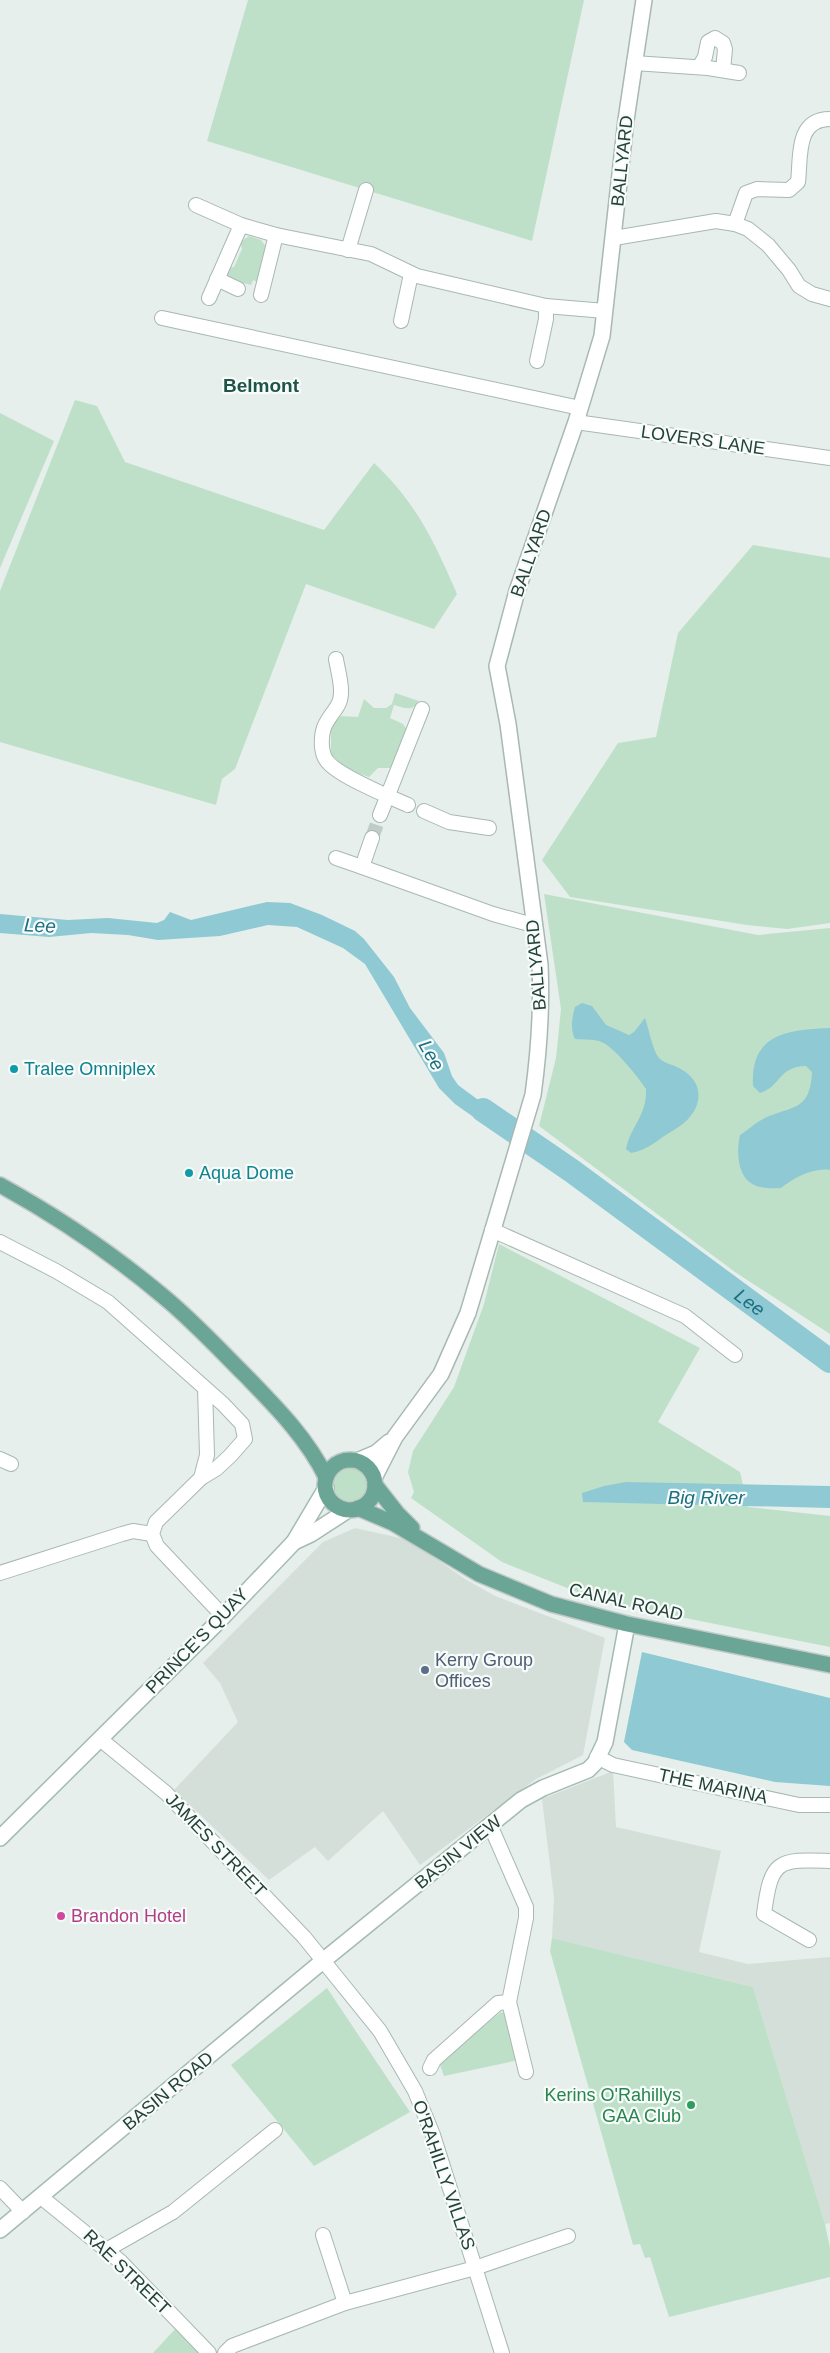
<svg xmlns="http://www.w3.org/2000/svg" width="830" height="2353" font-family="Helvetica,sans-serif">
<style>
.built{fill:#d4dfda}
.green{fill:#bfe0c8}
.water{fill:#8ec9d4}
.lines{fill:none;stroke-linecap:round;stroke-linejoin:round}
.river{stroke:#8ec9d4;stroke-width:24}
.minor-tunnel{stroke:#bfccc8;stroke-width:14;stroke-dasharray:14 7;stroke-linecap:butt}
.minor-casing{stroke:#a8b8b2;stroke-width:16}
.tertiary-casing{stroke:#a8b8b2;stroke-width:18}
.secondary-casing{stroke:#a4bbb3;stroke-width:18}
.primary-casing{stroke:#c2cac8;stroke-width:18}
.minor{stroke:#fff;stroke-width:14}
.tertiary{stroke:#fff;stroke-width:15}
.secondary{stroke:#fff;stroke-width:15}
.primary{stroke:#6aa596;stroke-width:15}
.culture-dot{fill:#0f9aa8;stroke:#f7fbf9;stroke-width:2}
.service-dot{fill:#5c6f8a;stroke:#f7fbf9;stroke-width:2}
.hotel-dot{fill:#d1479c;stroke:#f7fbf9;stroke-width:2}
.leisure-dot{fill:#2e9e5b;stroke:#f7fbf9;stroke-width:2}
.labels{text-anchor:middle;stroke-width:4.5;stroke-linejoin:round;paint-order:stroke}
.street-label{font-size:18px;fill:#24423a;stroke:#f7fbf9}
.culture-label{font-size:18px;fill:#0d838f;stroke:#f7fbf9;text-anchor:start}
.service-label{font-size:18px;fill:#4e5e75;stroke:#f7fbf9;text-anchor:start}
.hotel-label{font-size:18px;fill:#b23c85;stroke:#f7fbf9;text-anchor:start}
.leisure-label{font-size:18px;fill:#27864d;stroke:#f7fbf9;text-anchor:end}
.neighbourhood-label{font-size:19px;font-weight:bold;fill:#1f5548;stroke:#f7fbf9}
.water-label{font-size:19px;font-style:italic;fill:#1c6f80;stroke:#f7fbf9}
</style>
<rect width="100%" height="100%" fill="#e6efeb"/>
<g class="built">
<path d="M 355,1528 L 409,1540 L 465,1579 L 495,1596 L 605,1638 L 583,1755 L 536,1779 L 420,1865 L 383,1811 L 328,1861 L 315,1847 L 269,1880 L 174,1790 L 238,1722 L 220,1683 L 203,1663 L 323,1542 Z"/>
<path d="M 613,1771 L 616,1827 L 721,1851 L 699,1952 L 748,1964 L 830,1957 L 830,2223 L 825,2224 L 753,1987 L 552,1938 L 554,1898 L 542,1799 Z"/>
</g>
<g class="green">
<path d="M 248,0 L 584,0 L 532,241 L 207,141 Z"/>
<path d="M 249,236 L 261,240 L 267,248 L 258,282 L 253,280 L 251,285 L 243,283 L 242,288 L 226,276 L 229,268 L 234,267 L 242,249 L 240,242 Z"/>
<path d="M 75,400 L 97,406 L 125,462 L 324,530 L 374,463 C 416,502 435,543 457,594 L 434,629 L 306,584 L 235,769 L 222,779 L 216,805 L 0,742 L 0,591 Z"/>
<path d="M 0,413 L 54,441 L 0,568 Z"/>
<path d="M 753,545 L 830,558 L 830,923 L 787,929 L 747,925 L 570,897 L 542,860 L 618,743 L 656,737 L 678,633 Z"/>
<path d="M 395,693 L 419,701 C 412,712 405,708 394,705 L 390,718 L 403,724 L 407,730 L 392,768 L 378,768 L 369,777 L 348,770 L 331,754 L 331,726 L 341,716 L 358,717 L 364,699 L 374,708 L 386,708 L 392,704 Z"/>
<path d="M 544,894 L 758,935 L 830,928 L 830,1334 L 735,1272 L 539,1126 L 556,1058 L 561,1009 Z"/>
<path d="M 499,1244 L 700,1348 L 658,1422 L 740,1472 L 748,1507 L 830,1516 L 830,1647 L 600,1601 L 502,1562 L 411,1498 L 414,1492 L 408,1472 L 413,1451 L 454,1387 L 484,1304 Z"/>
<path d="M 348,1468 C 361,1468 374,1480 366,1494 C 350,1521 313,1480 348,1468 Z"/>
<path d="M 552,1938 L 753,1987 L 825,2224 L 830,2248 L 830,2277 L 669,2317 L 650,2257 L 645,2258 L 640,2244 L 633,2245 L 550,1951 Z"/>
<path d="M 327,1988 L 410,2112 L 314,2166 L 231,2065 Z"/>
<path d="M 501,2012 L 505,2013 L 519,2060 L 444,2076 L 439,2062 Z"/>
<path d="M 177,2327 L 201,2353 L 153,2353 Z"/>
</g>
<g class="water">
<path d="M 267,902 L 290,903 L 322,915 L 355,931 L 364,939 L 394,977 L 410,1008 L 444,1053 L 452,1076 L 458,1085 L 481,1102 L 514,1118 L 505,1139 L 455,1104 L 439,1088 L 365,964 L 343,948 L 297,927 L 268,925 L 220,936 L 158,940 L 128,935 L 91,933 L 49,937 L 0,933 L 0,914 L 68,920 L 108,918 L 157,923 L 164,920 L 170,912 L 191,920 Z"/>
<path d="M 582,1003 L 592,1006 L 606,1025 L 629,1035 L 634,1032 L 645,1018 C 649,1029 652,1049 659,1058 C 665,1064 672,1064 679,1068 C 710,1084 701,1115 674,1130 C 659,1138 649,1150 631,1153 L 626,1149 C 631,1125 647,1116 646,1089 C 639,1078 612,1044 599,1041 C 592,1039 583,1040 575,1039 C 570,1029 572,1017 575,1007 Z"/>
<path d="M 830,1028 L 830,1170 C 814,1167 793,1178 781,1188 C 775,1188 768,1189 761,1187 C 737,1183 736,1153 740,1135 C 748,1130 755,1123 763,1119 C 791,1105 810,1113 812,1072 L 806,1066 C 777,1067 782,1086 760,1093 L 753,1086 C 750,1033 788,1030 830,1028 Z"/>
<path d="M 626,1482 L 830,1486 L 830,1508 L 583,1502 L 582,1493 L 604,1486 Z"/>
<path d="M 642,1652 L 830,1698 L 830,1786 L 775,1782 L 632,1750 L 624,1742 Z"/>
</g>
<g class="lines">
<path class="river" id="s1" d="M 483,1110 L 572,1171 L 830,1361"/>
<path class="minor-tunnel" d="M 372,838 L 380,815"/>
<defs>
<g id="minor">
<path d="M 634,63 L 708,68 L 739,73"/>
<path d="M 699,67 L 705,57 L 708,42 L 715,38 L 723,43 L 725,49 L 723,70"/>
<path d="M 196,205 L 241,225 L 276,235 L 371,254 L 417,276 L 546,306 L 605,311"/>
<path d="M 735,224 L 746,193 L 757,189 L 789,190 L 798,182 C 801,158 795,119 830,119"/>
<path d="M 614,238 L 716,221 L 735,224 L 748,229 L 768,245 L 789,270 L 799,286 L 812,294 L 830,299"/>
<path d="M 348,250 L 366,190"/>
<path d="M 217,279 L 238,289"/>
<path d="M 261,295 L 276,235"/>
<path d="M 209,298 L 241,225"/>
<path d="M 162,318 L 580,408"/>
<path d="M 401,321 L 411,274"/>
<path d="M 537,361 L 546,319 L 546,306"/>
<path d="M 576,422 L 830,458"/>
<path d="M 336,659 C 338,672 345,693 338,705 C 333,714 325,721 323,731 C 321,740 321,754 327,761 C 338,776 390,797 408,805"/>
<path d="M 424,811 L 449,822 L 489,828"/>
<path d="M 380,815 L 422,709"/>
<path d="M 372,838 L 362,867 L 493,914 L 533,925"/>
<path d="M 336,858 L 362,867"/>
<path d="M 492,1230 L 685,1316 L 735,1355"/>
<path d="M 0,1242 L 56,1271 L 108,1302 L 223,1404 L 242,1424 L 245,1439 L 230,1456 L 216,1469 L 201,1478 L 156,1522 L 152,1534 L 157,1546 L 223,1616"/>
<path d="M 0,1459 L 11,1464"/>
<path d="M 201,1478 L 207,1455 L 205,1388"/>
<path d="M 0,1573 L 122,1534 L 133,1531 L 152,1534"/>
<path d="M 100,1739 L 166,1793 L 304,1937 L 380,2031 L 415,2091 L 433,2135 L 502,2353"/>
<path d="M 597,1757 L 613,1765 L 799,1805 L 830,1805"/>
<path d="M 491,1827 L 526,1907 L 526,1918 L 509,2002 L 526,2072"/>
<path d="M 809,1940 L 764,1914 C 771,1860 777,1859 830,1861"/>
<path d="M 430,2068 L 434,2060 L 498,2003 L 509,2002"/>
<path d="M 0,2188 L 23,2212"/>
<path d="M 41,2197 L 121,2262 L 209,2353"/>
<path d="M 323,2235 L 345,2303"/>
<path d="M 108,2249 L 173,2212 L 275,2130"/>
<path d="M 225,2353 L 232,2346 L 345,2303 L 475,2268 L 568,2236"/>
</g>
<g id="tertiary">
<path d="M 357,1461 L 376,1453 L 389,1442"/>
<path d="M 374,1478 L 395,1437 L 441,1374 L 468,1313 L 533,1095 C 539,1051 542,1009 540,965 L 508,724 L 497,666 L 517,591 L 576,422 L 602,336 L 626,120 L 644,0"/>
</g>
<g id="secondary">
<path d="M 294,1542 L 311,1534 L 348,1510"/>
<path d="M 0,1838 L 215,1625 L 294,1542 L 326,1488"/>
<path d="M 0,2230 L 324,1960 L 521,1800 L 543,1788 L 588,1770 L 595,1763 L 605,1742 L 627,1624"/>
</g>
<g id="primary">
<path d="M 0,1185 C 58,1217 113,1254 164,1297 C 193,1321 219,1349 246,1376 C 276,1407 307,1438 326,1477"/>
<circle cx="350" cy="1485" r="25"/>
<path d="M 375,1485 L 397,1513 L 412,1528"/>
<path d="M 358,1508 L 393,1523 L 479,1574 L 551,1604 L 627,1624 L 830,1665"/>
</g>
</defs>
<use href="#minor" class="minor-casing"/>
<use href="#tertiary" class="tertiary-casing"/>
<use href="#secondary" class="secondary-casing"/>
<use href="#primary" class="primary-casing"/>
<use href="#minor" class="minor"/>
<use href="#tertiary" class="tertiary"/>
<use href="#secondary" class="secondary"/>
<use href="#primary" class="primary"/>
</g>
<g class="culture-dot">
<circle cx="14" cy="1069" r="5"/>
<circle cx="189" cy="1173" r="5"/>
</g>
<circle class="service-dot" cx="425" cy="1670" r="5"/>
<circle class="hotel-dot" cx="61" cy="1916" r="5"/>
<circle class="leisure-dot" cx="691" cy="2105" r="5"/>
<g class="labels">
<g class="street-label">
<text transform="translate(622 161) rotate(-84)" y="6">BALLYARD</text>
<text transform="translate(703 440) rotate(8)" y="6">LOVERS LANE</text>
<text transform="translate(531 553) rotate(-71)" y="6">BALLYARD</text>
<text transform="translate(536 965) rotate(-95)" y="6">BALLYARD</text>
<text transform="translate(626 1602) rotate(13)" y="6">CANAL ROAD</text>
<text transform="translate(197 1641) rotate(-46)" y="6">PRINCE'S QUAY</text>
<text transform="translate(713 1786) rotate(12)" y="6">THE MARINA</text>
<text transform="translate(216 1845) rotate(46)" y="6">JAMES STREET</text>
<text transform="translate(458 1852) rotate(-39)" y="6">BASIN VIEW</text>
<text transform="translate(168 2091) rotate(-40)" y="6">BASIN ROAD</text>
<text transform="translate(444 2175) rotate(71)" y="6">O'RAHILLY VILLAS</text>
<text transform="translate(127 2272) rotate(44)" y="6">RAE STREET</text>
</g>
<g class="culture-label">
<text x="24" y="1075">Tralee Omniplex</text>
<text x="199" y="1179">Aqua Dome</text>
</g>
<g class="service-label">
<text x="435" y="1666">Kerry Group<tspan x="435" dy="21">Offices</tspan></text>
</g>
<g class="hotel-label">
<text x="71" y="1922">Brandon Hotel</text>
</g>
<g class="leisure-label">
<text x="681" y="2101">Kerins O'Rahillys<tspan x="681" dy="21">GAA Club</tspan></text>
</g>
<g class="neighbourhood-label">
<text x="261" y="392">Belmont</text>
</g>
<g class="water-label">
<text transform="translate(40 925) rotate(3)" y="7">Lee</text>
<text transform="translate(432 1055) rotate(60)" y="7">Lee</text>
<text dy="7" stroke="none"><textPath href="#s1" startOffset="329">Lee</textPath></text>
<text x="706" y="1504">Big River</text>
</g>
</g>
</svg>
